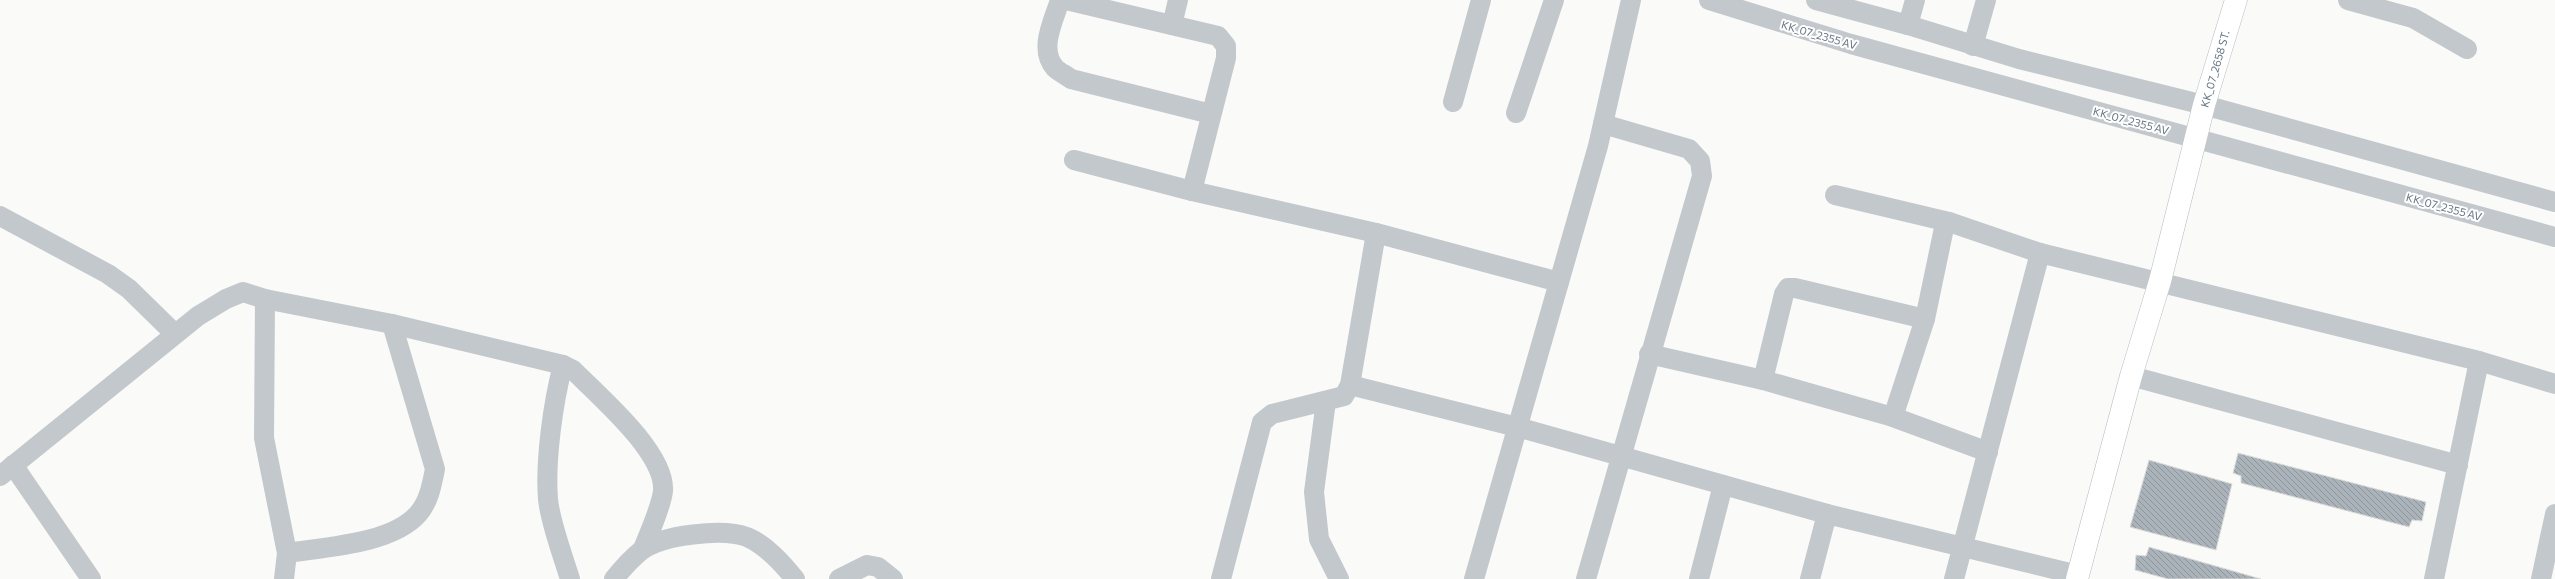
<svg xmlns="http://www.w3.org/2000/svg" width="2555" height="579" font-family="Commissioner,sans-serif">
<style>
.building{fill:url(#building-back-hatch);stroke:#dcdcda}
.lines{fill:none;stroke-linecap:round;stroke-linejoin:round}
.secondary-casing{stroke:#b3babf;stroke-width:23}
.street{stroke:#c3c8cc;stroke-width:20}
.secondary{stroke:#fff;stroke-width:22}
.labels{text-anchor:middle;stroke-width:4;stroke-linejoin:round;paint-order:stroke}
.street-label{font-size:11px;fill:#657683;stroke:#fff}
</style>
<defs>
<pattern id="building-back-hatch" width="6" height="6" patternUnits="userSpaceOnUse"><rect width="6" height="6" fill="#aab3b9"/><path d="M-1 5l2 2M0 0l6 6M5-1l2 2" fill="none" stroke="#8e969c"/></pattern>
</defs>
<rect width="100%" height="100%" fill="#fafaf8"/>
<g class="building">
<path d="M 2238,453 L 2426,502 L 2422,521 L 2412,520 L 2409,527 L 2241,483 L 2241,476 L 2233,473 Z"/>
<path d="M 2149,460 L 2232,484 L 2216,550 L 2130,527 Z"/>
<path d="M 2149,547 L 2261,579 L 2168,579 L 2135,570 L 2136,555 L 2146,556 Z"/>
</g>
<g class="lines">
<defs>
<path id="secondary" d="M 2077,579 L 2131,376 L 2160,281 L 2204,105 L 2236,0"/>
</defs>
<use href="#secondary" class="secondary-casing"/>
<g class="street">
<path d="M 1060,0 C 1054,20 1038,49 1055,68 C 1059,72 1066,75 1071,79 L 1211,114"/>
<path d="M 1066,0 L 1218,36 L 1226,46 L 1226,58 L 1192,191"/>
<path d="M 1709,0 L 1851,44 L 2555,237"/>
<path d="M 1816,0 L 1908,25 L 2019,59 L 2204,105 L 2555,202"/>
<path d="M 2348,0 L 2413,18 L 2467,49"/>
<path d="M 1172,25 L 1178,0"/>
<path d="M 1908,25 L 1915,0"/>
<path d="M 1973,46 L 1986,0"/>
<path d="M 1453,102 L 1481,0"/>
<path d="M 1516,113 L 1554,0"/>
<path d="M 1074,160 L 1192,191 L 1376,233 L 1559,282"/>
<path d="M 1835,195 L 1949,222"/>
<path d="M 0,216 L 108,274 L 129,289 L 175,334"/>
<path d="M 265,299 L 264,438 L 287,553 L 284,579"/>
<path d="M 1649,354 L 1763,380 L 1893,417 L 1988,452"/>
<path d="M 563,365 C 553,402 545,461 548,499 C 550,522 563,556 570,579"/>
<path d="M 2131,376 L 2458,465"/>
<path d="M 1763,380 L 1784,294 L 1788,288 L 1795,288 L 1925,319"/>
<path d="M 1350,385 L 1517,427 L 1827,514 L 2078,575"/>
<path d="M 1326,401 L 1314,492 L 1319,539 L 1339,579"/>
<path d="M 1893,417 L 1925,319 L 1944,228 L 1949,222 L 2040,253 L 2479,361 L 2555,384"/>
<path d="M 13,465 L 91,579"/>
<path d="M 0,476 L 198,316 L 226,299 L 243,292 L 265,299 L 392,324 L 563,365 L 573,370 C 599,396 666,453 663,491 C 661,508 649,533 643,549"/>
<path d="M 287,553 C 325,547 392,544 418,514 C 429,502 432,484 435,469 L 392,324"/>
<path d="M 614,579 C 622,569 632,558 642,550 C 662,535 723,528 747,537 C 766,545 782,563 795,579"/>
<path d="M 839,579 L 867,565 L 878,567 L 893,579"/>
<path d="M 1221,579 L 1262,422 L 1272,414 L 1344,396 L 1350,385 L 1376,233"/>
<path d="M 1474,579 L 1598,146 L 1631,0"/>
<path d="M 1586,579 L 1702,176 L 1700,161 L 1689,149 L 1603,124"/>
<path d="M 1699,579 L 1723,485"/>
<path d="M 1810,579 L 1827,514"/>
<path d="M 1954,579 L 2040,253"/>
<path d="M 2434,579 L 2479,361"/>
<path d="M 2541,579 L 2555,514"/>
</g>
<use href="#secondary" class="secondary"/>
</g>
<g class="labels">
<g class="street-label">
<text transform="translate(1819 35) rotate(16)" y="4">KK_07_2355 AV</text>
<text transform="translate(2215 69) rotate(-74)" y="4">KK_07_2658 ST.</text>
<text transform="translate(2131 121) rotate(15)" y="4">KK_07_2355 AV</text>
<text transform="translate(2444 207) rotate(15)" y="4">KK_07_2355 AV</text>
</g>
</g>
</svg>
